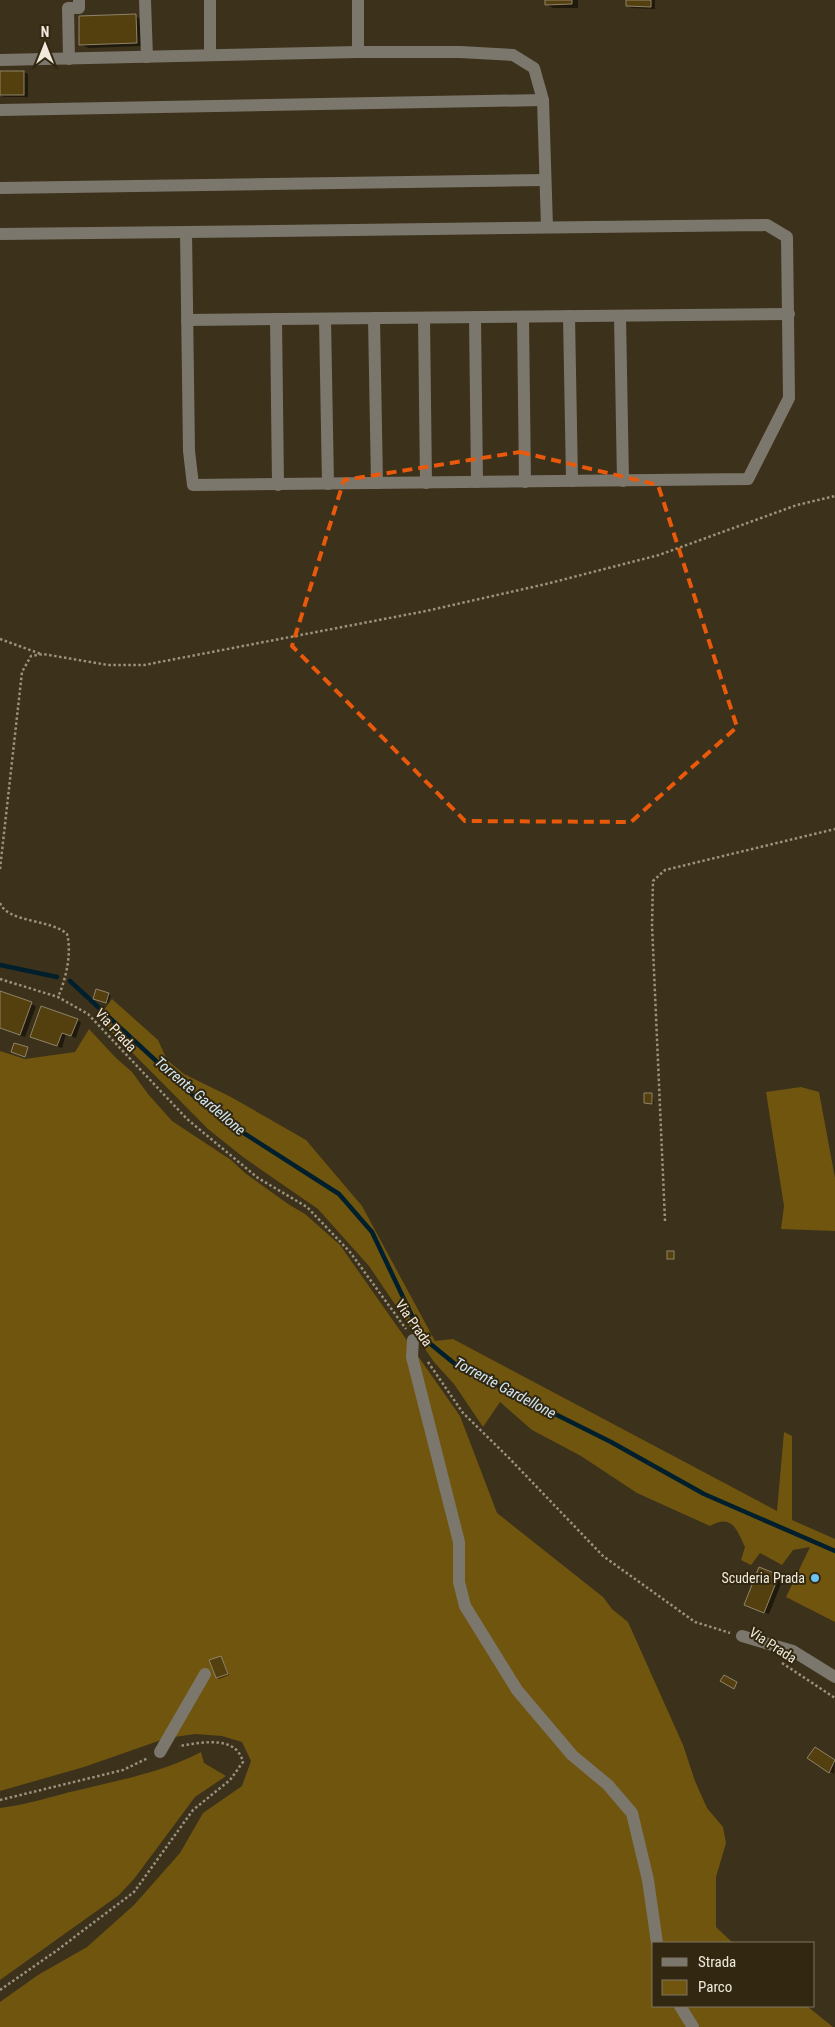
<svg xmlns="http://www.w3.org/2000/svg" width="835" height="2027" font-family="'Roboto Condensed',sans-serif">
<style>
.green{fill:#70550f}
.shadow{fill:#0007}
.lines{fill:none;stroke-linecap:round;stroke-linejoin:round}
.stream{stroke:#001f2d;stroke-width:4.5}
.building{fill:#54400f;stroke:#8f8369}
.path{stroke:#9b9380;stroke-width:2.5;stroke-dasharray:2.5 2.5;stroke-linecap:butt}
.minor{stroke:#7c776c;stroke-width:12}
.marked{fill:none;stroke:#e8590c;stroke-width:4;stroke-dasharray:10 6;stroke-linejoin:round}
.poi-dot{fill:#6bc3f2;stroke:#322710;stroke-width:2}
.labels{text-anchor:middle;stroke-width:4;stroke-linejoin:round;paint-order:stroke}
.street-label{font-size:14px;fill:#f1eadc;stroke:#322710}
.poi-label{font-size:14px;fill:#f1eadc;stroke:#322710;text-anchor:end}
.water-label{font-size:15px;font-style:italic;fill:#d1e7f4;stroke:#322710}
</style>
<rect width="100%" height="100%" fill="#3c311a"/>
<g class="green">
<path d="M 112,999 L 158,1040 L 167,1060 L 184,1074 L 231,1097 L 306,1140 L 362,1206 L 435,1341 L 453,1339 L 777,1511 L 784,1432 L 792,1436 L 792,1520 L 835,1539 L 835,1622 L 786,1597 L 810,1547 L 793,1550 L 782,1565 L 760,1553 L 751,1565 L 741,1560 L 745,1547 C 737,1530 732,1513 710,1526 L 637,1493 L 581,1456 L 532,1430 L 500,1402 L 483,1427 L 454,1384 L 434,1362 L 369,1266 L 318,1209 L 243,1157 L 208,1129 L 98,1018 Z"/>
<path d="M 89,1029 L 116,1058 L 132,1072 L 148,1094 L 172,1121 L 231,1160 L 245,1173 L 288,1204 L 305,1214 L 340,1245 L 460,1416 L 497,1513 L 603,1597 L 612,1609 L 628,1622 L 683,1745 L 695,1781 L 707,1808 L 723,1827 L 726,1843 L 716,1877 L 716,1927 L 733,1943 L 654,1943 L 654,2006 L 807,2006 L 833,2027 L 0,2027 L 0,2002 L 38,1975 L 87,1947 L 134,1905 L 180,1853 L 203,1813 L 242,1786 L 251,1761 L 242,1742 L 222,1736 L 195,1734 L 167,1738 L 84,1767 L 0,1791 L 0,1051 L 25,1059 L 75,1052 Z"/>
<path d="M 801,1087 L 819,1092 L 835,1178 L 835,1231 L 781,1229 L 784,1206 L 766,1092 Z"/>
<path d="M 201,1752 L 204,1763 L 226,1776 L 195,1797 L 134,1879 L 119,1895 L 0,1980 L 0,1808 C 27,1805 52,1796 79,1790 C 120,1780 163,1772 201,1752 Z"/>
</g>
<g class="shadow">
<path d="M 546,0 L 578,0 L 578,8 L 553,8 L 546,4 Z"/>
<path d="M 628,0 L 655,0 L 655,9 L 632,8 L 628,6 Z"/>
<path d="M 135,16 L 142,20 L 143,46 L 88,48 L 81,44 Z"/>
<path d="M 0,72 L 24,72 L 28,74 L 28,97 L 4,97 L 0,95 Z"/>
<path d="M 97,990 L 111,995 L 108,1003 L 96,999 Z"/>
<path d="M 0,993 L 36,1006 L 25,1037 L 0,1028 Z"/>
<path d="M 77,1020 L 81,1022 L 76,1038 L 66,1034 L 62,1048 L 36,1039 Z"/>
<path d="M 652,1094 L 654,1104 L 645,1103 Z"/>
<path d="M 779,1576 L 783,1579 L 769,1614 L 750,1607 Z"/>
<path d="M 221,1657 L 229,1675 L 219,1679 L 217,1678 Z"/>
<path d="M 815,1748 L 835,1761 L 834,1774 L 809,1758 Z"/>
</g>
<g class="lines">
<g class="stream">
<path d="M 0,965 L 57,977"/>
<path d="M 70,981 L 196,1098 L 228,1123 L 339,1194 L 372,1232 L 422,1337 L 455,1364 L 611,1442 L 704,1494 L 835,1551"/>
</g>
</g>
<g class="building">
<path d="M 545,0 L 572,0 L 572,4 L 545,5 Z"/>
<path d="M 626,0 L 651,0 L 651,7 L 626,6 Z"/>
<path d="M 136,14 L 137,43 L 79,45 L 79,16 Z"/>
<rect x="0" y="71" width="24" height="24"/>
<path d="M 96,989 L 109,993 L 106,1003 L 93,999 Z"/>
<path d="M 0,991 L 32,1002 L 20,1035 L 0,1028 Z"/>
<path d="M 41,1006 L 78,1019 L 71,1036 L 62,1033 L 57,1046 L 30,1037 Z"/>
<path d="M 14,1043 L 28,1047 L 25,1057 L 11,1052 Z"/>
<path d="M 644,1093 L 652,1093 L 652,1104 L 644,1103 Z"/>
<rect x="667" y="1251" width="7" height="8"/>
<path d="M 759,1567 L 779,1575 L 764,1613 L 744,1605 Z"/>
<path d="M 221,1656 L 228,1674 L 216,1678 L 209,1660 Z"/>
<path d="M 724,1675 L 737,1682 L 734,1689 L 720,1681 Z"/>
<path d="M 815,1747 L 835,1760 L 829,1773 L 807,1758 Z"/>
</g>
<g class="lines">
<g class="path">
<path d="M 0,639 L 41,654"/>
<path d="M 0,869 L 22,672 L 31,656 L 43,654 L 108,665 L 144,665 L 426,611 L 546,584 L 659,555 L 797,505 L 835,496"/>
<path d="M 0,903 C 8,923 51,919 67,934 C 72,953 66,979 58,997"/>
<path d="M 0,979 L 58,997 L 88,1014 L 187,1119 L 258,1178 L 307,1207 L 350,1252 L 406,1329"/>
<path d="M 665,1221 L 652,925 L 653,881 L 665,870 L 835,829"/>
<path d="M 428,1362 L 463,1413 L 510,1459 L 603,1556 L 695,1622 L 730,1633"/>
<path d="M 782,1663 L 835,1698"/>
<path d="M 0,1800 L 123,1770 L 148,1758"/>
<path d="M 0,1990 L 56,1951 L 134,1892 L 193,1810 L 230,1780 L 243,1762 C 236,1734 200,1743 179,1746"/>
</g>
<g class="minor">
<path d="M 145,0 L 147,57"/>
<path d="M 210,0 L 210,55"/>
<path d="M 358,0 L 358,52 L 460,52 L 513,55 L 534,68 L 543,100 L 547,227"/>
<path d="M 69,59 L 68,8 L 79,8 L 79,0"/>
<path d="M 0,60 L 358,52"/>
<path d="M 0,110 L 543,100"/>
<path d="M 0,188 L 545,180"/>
<path d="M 767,225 L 787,237 L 789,398 L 748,479 L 193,485 L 189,451 L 186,232 Z"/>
<path d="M 0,234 L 186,232"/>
<path d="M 569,316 L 572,481"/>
<path d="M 620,316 L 623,481"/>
<path d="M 475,317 L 477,482"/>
<path d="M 523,317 L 525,482"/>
<path d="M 374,318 L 377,483"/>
<path d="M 424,318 L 426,483"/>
<path d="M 276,319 L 278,485"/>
<path d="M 325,319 L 328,484"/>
<path d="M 187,320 L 789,314"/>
<path d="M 413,1340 L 412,1357 L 459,1542 L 459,1582 L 465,1606 L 517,1690 L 572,1755 L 608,1785 L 632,1813 L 648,1880 L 657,1943"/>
<path d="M 742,1636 L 793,1651 L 835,1677"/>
<path d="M 160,1752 L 205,1674"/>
<path d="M 680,2006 L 693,2027"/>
</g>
</g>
<path class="marked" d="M 520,452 L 658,485 L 737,727 L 631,822 L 465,821 L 292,646 L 344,480 Z"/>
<circle class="poi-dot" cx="815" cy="1578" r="5"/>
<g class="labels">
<g class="street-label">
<text transform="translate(116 1030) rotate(47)" y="5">Via Prada</text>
<text transform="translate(414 1323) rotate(55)" y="5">Via Prada</text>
<text transform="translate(773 1645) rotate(33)" y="5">Via Prada</text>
</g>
<g class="poi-label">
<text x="805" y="1583">Scuderia Prada</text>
</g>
<g class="water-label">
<text transform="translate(200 1096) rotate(40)" y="5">Torrente Gardellone</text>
<text transform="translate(505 1388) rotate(28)" y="5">Torrente Gardellone</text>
</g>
</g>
<rect x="652" y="1942" width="162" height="65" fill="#322710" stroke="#7e7562"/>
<rect x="662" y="1958" width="25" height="8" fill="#7c776c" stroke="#7e7562"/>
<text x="698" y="1967" font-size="15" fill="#f1eadc">Strada</text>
<rect x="662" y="1980" width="25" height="15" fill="#70550f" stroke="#7e7562"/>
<text x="698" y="1992" font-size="15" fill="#f1eadc">Parco</text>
<g transform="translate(45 45)" stroke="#322710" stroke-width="4" paint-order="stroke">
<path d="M0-4L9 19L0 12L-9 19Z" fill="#f1eadc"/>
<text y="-8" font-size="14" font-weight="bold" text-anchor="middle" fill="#f1eadc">N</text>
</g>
</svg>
